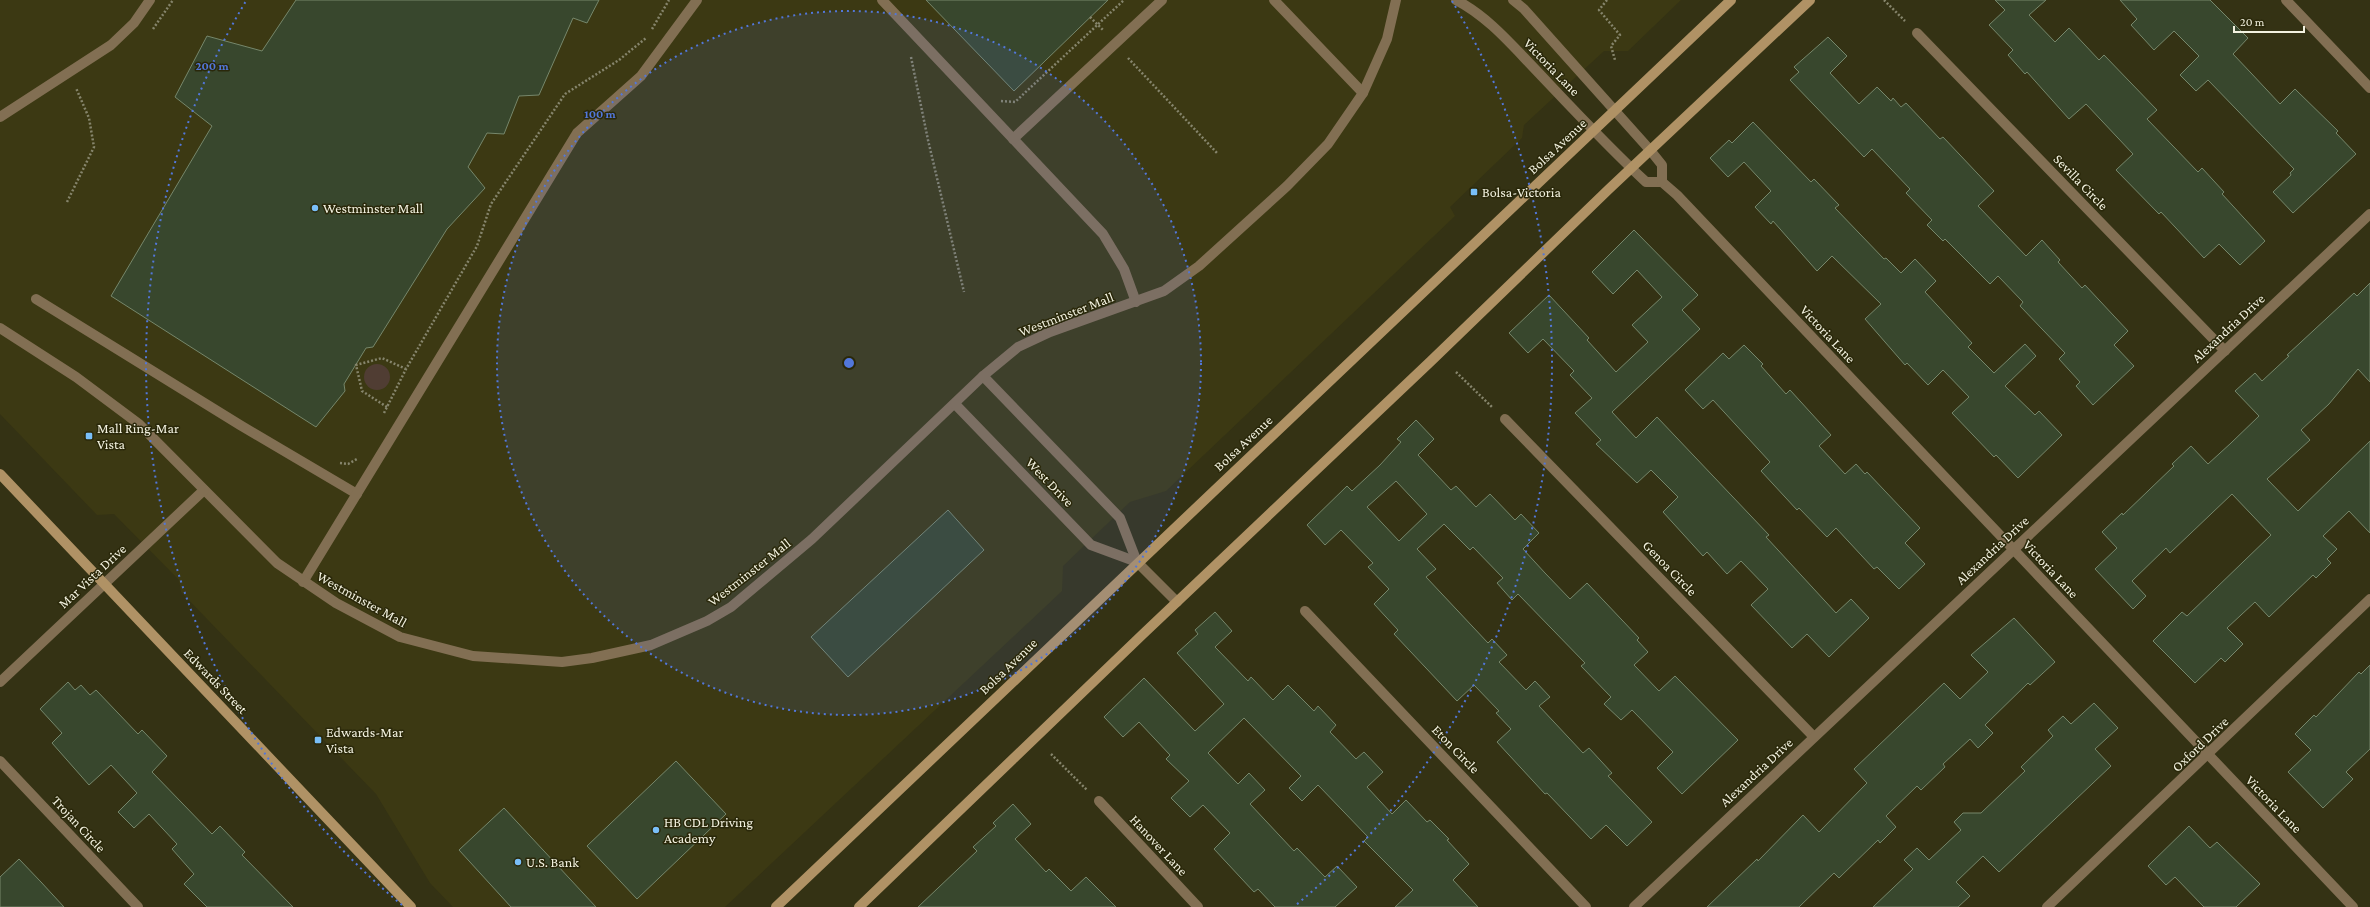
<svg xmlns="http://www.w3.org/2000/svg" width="2370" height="907" font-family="'Crimson Pro',serif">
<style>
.built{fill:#3c3913}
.green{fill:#503d33}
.building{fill:#38472d;stroke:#76876b;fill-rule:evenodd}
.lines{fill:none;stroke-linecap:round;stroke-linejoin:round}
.path{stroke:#86856c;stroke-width:2.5;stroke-dasharray:2 2;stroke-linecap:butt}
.lane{stroke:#826f53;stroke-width:10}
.street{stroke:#826f53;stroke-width:10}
.secondary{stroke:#b09265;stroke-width:10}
.ring{fill:none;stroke:#5277da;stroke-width:2;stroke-dasharray:2 4}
.poi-dot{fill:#79bff8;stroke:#2a280a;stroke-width:1.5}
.labels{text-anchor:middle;stroke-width:3;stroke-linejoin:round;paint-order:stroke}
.street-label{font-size:14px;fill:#f3f2e0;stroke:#2a280a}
.poi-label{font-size:14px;fill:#f3f2e0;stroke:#2a280a;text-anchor:start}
.centre{fill:#5277da;stroke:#2a280a;stroke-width:2}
.ring-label{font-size:12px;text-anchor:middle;font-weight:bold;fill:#5277da;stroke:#2a280a;stroke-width:3;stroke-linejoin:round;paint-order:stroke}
</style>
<rect width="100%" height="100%" fill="#343214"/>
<path class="built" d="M 0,0 L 1681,0 L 1628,51 L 1604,51 L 1524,125 L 1522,138 L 1450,207 L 1455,216 L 1166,491 L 1130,502 L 1063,566 L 1062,591 L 725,907 L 453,907 L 430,883 L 376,794 L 181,592 L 179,580 L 114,514 L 97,515 L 0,414 Z"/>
<circle class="green" cx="377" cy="377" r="13"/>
<g class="building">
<path d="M 296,0 L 599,0 L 587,23 L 573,18 L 539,95 L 519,96 L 504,134 L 487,133 L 468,167 L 485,188 L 447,229 L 373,347 L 366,348 L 344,384 L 345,391 L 316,427 L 111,296 L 212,126 L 175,97 L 207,36 L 262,51 Z"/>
<path d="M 926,0 L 1108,0 L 1014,91 Z"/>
<path d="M 1995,0 L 2046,0 L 2029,15 L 2055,42 L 2069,28 L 2099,60 L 2104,55 L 2157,110 L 2147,119 L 2198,172 L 2202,168 L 2224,192 L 2222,194 L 2265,241 L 2240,265 L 2219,244 L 2204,258 L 2161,212 L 2159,214 L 2116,170 L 2133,154 L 2086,104 L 2069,119 L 2027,72 L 2025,74 L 2008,55 L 2013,50 L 1989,25 L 2005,10 Z"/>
<path d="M 2120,0 L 2210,0 L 2248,38 L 2233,54 L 2251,73 L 2280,104 L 2295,89 L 2338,131 L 2336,133 L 2356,154 L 2293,213 L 2273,192 L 2291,175 L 2290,173 L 2294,169 L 2208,80 L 2196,91 L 2180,75 L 2199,56 L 2174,31 L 2154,50 L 2131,25 L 2137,19 Z"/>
<path d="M 1828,37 L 1847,56 L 1830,73 L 1859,104 L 1877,87 L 1891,101 L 1893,98 L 1901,107 L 1906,103 L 1940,139 L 1943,137 L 1994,191 L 1978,206 L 2026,256 L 2042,240 L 2060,260 L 2058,262 L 2082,288 L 2085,285 L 2128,331 L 2114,345 L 2134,366 L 2093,405 L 2076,386 L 2080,382 L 2059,359 L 2065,353 L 2020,306 L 2023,302 L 1998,276 L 1990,284 L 1945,239 L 1943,241 L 1927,225 L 1932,220 L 1906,193 L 1910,189 L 1872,149 L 1864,157 L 1790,80 L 1799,72 L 1794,67 Z"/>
<path d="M 1753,122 L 1811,182 L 1814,179 L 1839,205 L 1835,208 L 1884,259 L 1886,258 L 1901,273 L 1915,259 L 1936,281 L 1925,292 L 1972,343 L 1968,347 L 1994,373 L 2025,344 L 2036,356 L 2005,386 L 2035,415 L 2039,411 L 2062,435 L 2018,478 L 1996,455 L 1994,457 L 1952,413 L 1969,397 L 1943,370 L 1928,385 L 1907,363 L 1905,365 L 1865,319 L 1881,304 L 1832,256 L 1817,271 L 1773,221 L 1771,224 L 1755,207 L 1771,191 L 1744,162 L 1728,177 L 1710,158 L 1729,140 L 1732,143 Z"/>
<path d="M 1634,230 L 1698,295 L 1682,310 L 1700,329 L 1612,412 L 1636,438 L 1657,417 L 1769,535 L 1766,537 L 1836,613 L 1851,599 L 1869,618 L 1829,657 L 1807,634 L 1792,648 L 1751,605 L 1768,589 L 1741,561 L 1727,574 L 1707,552 L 1703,556 L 1663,512 L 1678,497 L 1651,470 L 1637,483 L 1596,444 L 1601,440 L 1575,413 L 1592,398 L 1570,375 L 1574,371 L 1543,339 L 1528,353 L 1509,333 L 1549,295 L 1589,338 L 1587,340 L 1616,372 L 1648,342 L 1632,325 L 1662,297 L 1637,270 L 1613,294 L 1592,272 Z"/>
<path d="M 2370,283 L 2370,382 L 2358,369 L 2329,404 L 2301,430 L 2310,440 L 2267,479 L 2298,511 L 2370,441 L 2370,533 L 2349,511 L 2323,536 L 2337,549 L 2327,559 L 2331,563 L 2316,578 L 2313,575 L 2269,617 L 2255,602 L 2227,628 L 2243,644 L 2225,662 L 2221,658 L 2195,683 L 2153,641 L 2182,612 L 2187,616 L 2271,535 L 2232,494 L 2170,553 L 2166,548 L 2132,581 L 2146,596 L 2133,609 L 2095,569 L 2117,548 L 2102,532 L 2122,513 L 2123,515 L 2174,466 L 2172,464 L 2191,446 L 2208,464 L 2231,443 L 2259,416 L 2235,391 L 2255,373 L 2262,381 L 2289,356 L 2287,355 L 2354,293 L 2357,296 Z"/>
<path d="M 1744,345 L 1763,364 L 1761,366 L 1786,394 L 1790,390 L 1831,435 L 1819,446 L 1845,474 L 1856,464 L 1865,474 L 1867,472 L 1920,528 L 1905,543 L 1925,564 L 1899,589 L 1877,567 L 1874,569 L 1836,528 L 1827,537 L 1799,508 L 1797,510 L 1761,471 L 1770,462 L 1713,400 L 1703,409 L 1685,390 L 1723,353 L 1729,359 Z"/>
<path d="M 1416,420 L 1434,439 L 1418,455 L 1451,490 L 1456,486 L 1476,507 L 1490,494 L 1515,520 L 1521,514 L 1539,533 L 1523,549 L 1545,573 L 1570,599 L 1587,583 L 1639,638 L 1637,640 L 1648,652 L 1634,665 L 1659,691 L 1675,676 L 1738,740 L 1682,794 L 1657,768 L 1673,752 L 1632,710 L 1621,720 L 1604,704 L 1611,697 L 1581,666 L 1585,663 L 1518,594 L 1512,600 L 1497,583 L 1503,578 L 1473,547 L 1470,550 L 1444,524 L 1417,549 L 1436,569 L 1426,577 L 1488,643 L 1492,639 L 1507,655 L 1499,662 L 1526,690 L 1535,681 L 1550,697 L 1539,706 L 1583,753 L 1589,748 L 1612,773 L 1608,776 L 1652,822 L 1627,846 L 1606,825 L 1591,839 L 1547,793 L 1545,794 L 1497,742 L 1511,729 L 1496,713 L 1499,711 L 1474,685 L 1457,701 L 1394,634 L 1398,630 L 1374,604 L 1389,589 L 1368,567 L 1373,563 L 1341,530 L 1325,545 L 1307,525 L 1347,486 L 1352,491 L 1380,465 L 1401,442 L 1397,439 ZM 1396,481 L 1427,514 L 1399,541 L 1367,507 Z"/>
<path d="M 948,510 L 984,550 L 848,677 L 811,637 Z"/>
<path d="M 1215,612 L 1232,631 L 1215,647 L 1248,681 L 1251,677 L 1273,700 L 1288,685 L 1314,711 L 1318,706 L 1336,725 L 1330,732 L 1356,759 L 1364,752 L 1383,772 L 1367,787 L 1392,814 L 1406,800 L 1427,822 L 1430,820 L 1449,839 L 1447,840 L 1469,864 L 1453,880 L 1478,907 L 1395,907 L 1413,890 L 1364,841 L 1368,837 L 1318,785 L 1302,801 L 1289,788 L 1301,776 L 1244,718 L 1208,753 L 1238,784 L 1249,773 L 1265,790 L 1250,804 L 1294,851 L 1297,848 L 1325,877 L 1337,866 L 1357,887 L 1335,907 L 1275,907 L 1258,889 L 1254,892 L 1214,849 L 1230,833 L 1203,805 L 1190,817 L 1171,798 L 1189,781 L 1166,759 L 1170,755 L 1139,722 L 1123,737 L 1104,717 L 1144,678 L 1195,731 L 1224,704 L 1177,653 L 1198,634 L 1195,630 Z"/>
<path d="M 2014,618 L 2055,662 L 2030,685 L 2028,683 L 1985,725 L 1993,733 L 1978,748 L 1970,739 L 1943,764 L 1945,767 L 1921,790 L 1917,786 L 1886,816 L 1896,827 L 1880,843 L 1878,840 L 1839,878 L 1834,873 L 1799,907 L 1707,907 L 1757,859 L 1758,861 L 1803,815 L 1819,832 L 1867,783 L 1854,769 L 1944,683 L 1960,699 L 1988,672 L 1971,655 Z"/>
<path d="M 2370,665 L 2370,749 L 2346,772 L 2353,779 L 2323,808 L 2288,772 L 2311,750 L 2295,734 L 2314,715 L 2316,717 L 2359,672 L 2361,674 Z"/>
<path d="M 68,682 L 75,690 L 81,685 L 90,695 L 96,690 L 138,734 L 142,730 L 167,756 L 152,772 L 212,834 L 220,826 L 245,852 L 242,855 L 293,907 L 207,907 L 184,884 L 194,874 L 172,849 L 177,844 L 149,814 L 134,828 L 118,812 L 137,793 L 111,765 L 89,785 L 52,743 L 62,733 L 40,709 Z"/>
<path d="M 2094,703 L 2118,728 L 2095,749 L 2111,766 L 1999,872 L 1983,856 L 1956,882 L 1970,896 L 1958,907 L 1873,907 L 1913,869 L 1904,860 L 1917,848 L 1929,860 L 1961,830 L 1954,822 L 1963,813 L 1981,813 L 2025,771 L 2021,767 L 2053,736 L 2048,730 L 2063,716 L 2071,724 Z"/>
<path d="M 676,761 L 726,814 L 637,899 L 587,846 Z"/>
<path d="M 1013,804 L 1031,824 L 1015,839 L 1046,872 L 1049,869 L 1071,891 L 1086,877 L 1116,907 L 918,907 L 977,851 L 973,847 L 996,826 L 993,823 Z"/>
<path d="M 504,808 L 596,907 L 511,907 L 459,850 Z"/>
<path d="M 2189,826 L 2210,848 L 2217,842 L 2260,884 L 2236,907 L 2204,907 L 2175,877 L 2166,885 L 2148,866 Z"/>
<path d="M 19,859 L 41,882 L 64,907 L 0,907 L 0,877 Z"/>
</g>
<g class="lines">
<g class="path">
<path d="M 1607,0 L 1599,10 L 1620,35 L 1611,46 L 1615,60"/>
<path d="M 1884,0 L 1905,21"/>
<path d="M 1090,17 L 1103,30"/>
<path d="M 153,29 L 173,0"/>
<path d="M 652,29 L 669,0"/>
<path d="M 911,57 L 928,140 L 964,292"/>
<path d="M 1128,58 L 1217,153"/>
<path d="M 1001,101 L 1015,102 L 1124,0"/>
<path d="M 67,202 L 94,147 L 89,118 L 76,88"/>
<path d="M 1456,372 L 1493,408"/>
<path d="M 387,407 L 362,391 L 356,365 L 382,358 L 406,369"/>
<path d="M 384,413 L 406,369 L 477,246 L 491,204 L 565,94 L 619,60 L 646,38"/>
<path d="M 340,463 L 348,464 L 357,459"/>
<path d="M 1051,754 L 1087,790"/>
</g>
<g class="lane">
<path d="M 882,0 L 1103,234 L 1124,269 L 1136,302"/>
<path d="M 1274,0 L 1363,93"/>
<path d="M 0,117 L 111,45 L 134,23 L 150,0"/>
<path d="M 1013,139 L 1162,0"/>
<path d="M 36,299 L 240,425 L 357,494"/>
<path d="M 303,582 L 577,133 L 641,76 L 697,0"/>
</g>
<g class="street">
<path d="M 1456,0 C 1487,16 1510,43 1534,68 C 1571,107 1607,146 1646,182 L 1662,182 L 1677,195 L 2353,907"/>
<path d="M 1513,0 L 1524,9 L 1650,150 L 1662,165 L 1662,182"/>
<path d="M 2286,0 L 2370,88"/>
<path d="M 1917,33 L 2225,351"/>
<path d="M 0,328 L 76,377 L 139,424 L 277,563 L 336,603 L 400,637 L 473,656 L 562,662 L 592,658 L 651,645 L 707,621 L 731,607 L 812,539 L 983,376 L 1018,347 L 1050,332 L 1164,291 L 1199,266 L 1287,186 L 1328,144 L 1363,93 L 1387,39 L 1396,0"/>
<path d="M 983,376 L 1120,518 L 1137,562 L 1177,602"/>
<path d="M 955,404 L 1091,545 L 1137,562"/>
<path d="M 1505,419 L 1814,737"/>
<path d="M 1305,611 L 1586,907"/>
<path d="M 0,682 L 204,490"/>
<path d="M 0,761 L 138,907"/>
<path d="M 1099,801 L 1198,907"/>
<path d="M 1634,907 L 2370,214"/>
<path d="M 2047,907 L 2370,599"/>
</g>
<g class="secondary">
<path d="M 0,474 L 411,907"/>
<path d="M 776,907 L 1731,0"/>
<path d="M 859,907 L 1142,635 L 1431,361 L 1609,189 L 1810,0"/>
</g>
</g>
<circle cx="849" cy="363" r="352" fill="#5277da" fill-opacity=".12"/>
<g class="ring">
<circle cx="849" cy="363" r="352"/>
<path d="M402 905A703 703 0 0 1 246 1M1452 1A703 703 0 0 1 1296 905"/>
</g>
<g class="poi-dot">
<rect x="1470" y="188" width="8" height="8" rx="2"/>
<circle cx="315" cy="208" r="4"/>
<rect x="85" y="432" width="8" height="8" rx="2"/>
<rect x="314" y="736" width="8" height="8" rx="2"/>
<circle cx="656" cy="830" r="4"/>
<circle cx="518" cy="862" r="4"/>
</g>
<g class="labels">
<g class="street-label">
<text transform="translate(1552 67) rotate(46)" y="5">Victoria Lane</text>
<text transform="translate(1557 146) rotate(-43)" y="5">Bolsa Avenue</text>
<text transform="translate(2081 182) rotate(46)" y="5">Sevilla Circle</text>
<text transform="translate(1066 314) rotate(-21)" y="5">Westminster Mall</text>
<text transform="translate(2228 328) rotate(-43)" y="5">Alexandria Drive</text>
<text transform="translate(1828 334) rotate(47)" y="5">Victoria Lane</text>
<text transform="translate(1243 443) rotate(-43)" y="5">Bolsa Avenue</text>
<text transform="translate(1050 482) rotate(46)" y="5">West Drive</text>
<text transform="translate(1992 550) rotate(-43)" y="5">Alexandria Drive</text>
<text transform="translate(1670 568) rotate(46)" y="5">Genoa Circle</text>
<text transform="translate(2051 569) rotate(47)" y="5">Victoria Lane</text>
<text transform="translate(749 572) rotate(-38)" y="5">Westminster Mall</text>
<text transform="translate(92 576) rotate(-43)" y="5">Mar Vista Drive</text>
<text transform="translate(362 599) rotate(29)" y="5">Westminster Mall</text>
<text transform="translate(1008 666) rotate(-44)" y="5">Bolsa Avenue</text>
<text transform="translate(216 681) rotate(46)" y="5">Edwards Street</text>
<text transform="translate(2200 744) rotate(-44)" y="5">Oxford Drive</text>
<text transform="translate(1456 749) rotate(46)" y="5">Eton Circle</text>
<text transform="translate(1756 772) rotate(-43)" y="5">Alexandria Drive</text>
<text transform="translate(2274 804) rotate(46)" y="5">Victoria Lane</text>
<text transform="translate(79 824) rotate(47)" y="5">Trojan Circle</text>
<text transform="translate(1159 845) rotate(47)" y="5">Hanover Lane</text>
</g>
<g class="poi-label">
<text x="1482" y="197">Bolsa-Victoria</text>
<text x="323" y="213">Westminster Mall</text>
<text x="97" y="433">Mall Ring-Mar<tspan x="97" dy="16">Vista</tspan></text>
<text x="326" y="737">Edwards-Mar<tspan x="326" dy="16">Vista</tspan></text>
<text x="664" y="827">HB CDL Driving<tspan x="664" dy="16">Academy</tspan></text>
<text x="526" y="867">U.S. Bank</text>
</g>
</g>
<circle cx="849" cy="363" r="6" class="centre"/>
<g class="ring-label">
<text x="212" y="70">200 m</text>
<text x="600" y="118">100 m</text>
</g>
<path d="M2234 26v6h70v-6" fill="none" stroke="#f3f2e0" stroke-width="2"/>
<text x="2240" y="26" font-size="12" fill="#f3f2e0" stroke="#2a280a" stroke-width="3" paint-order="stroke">20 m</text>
</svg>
